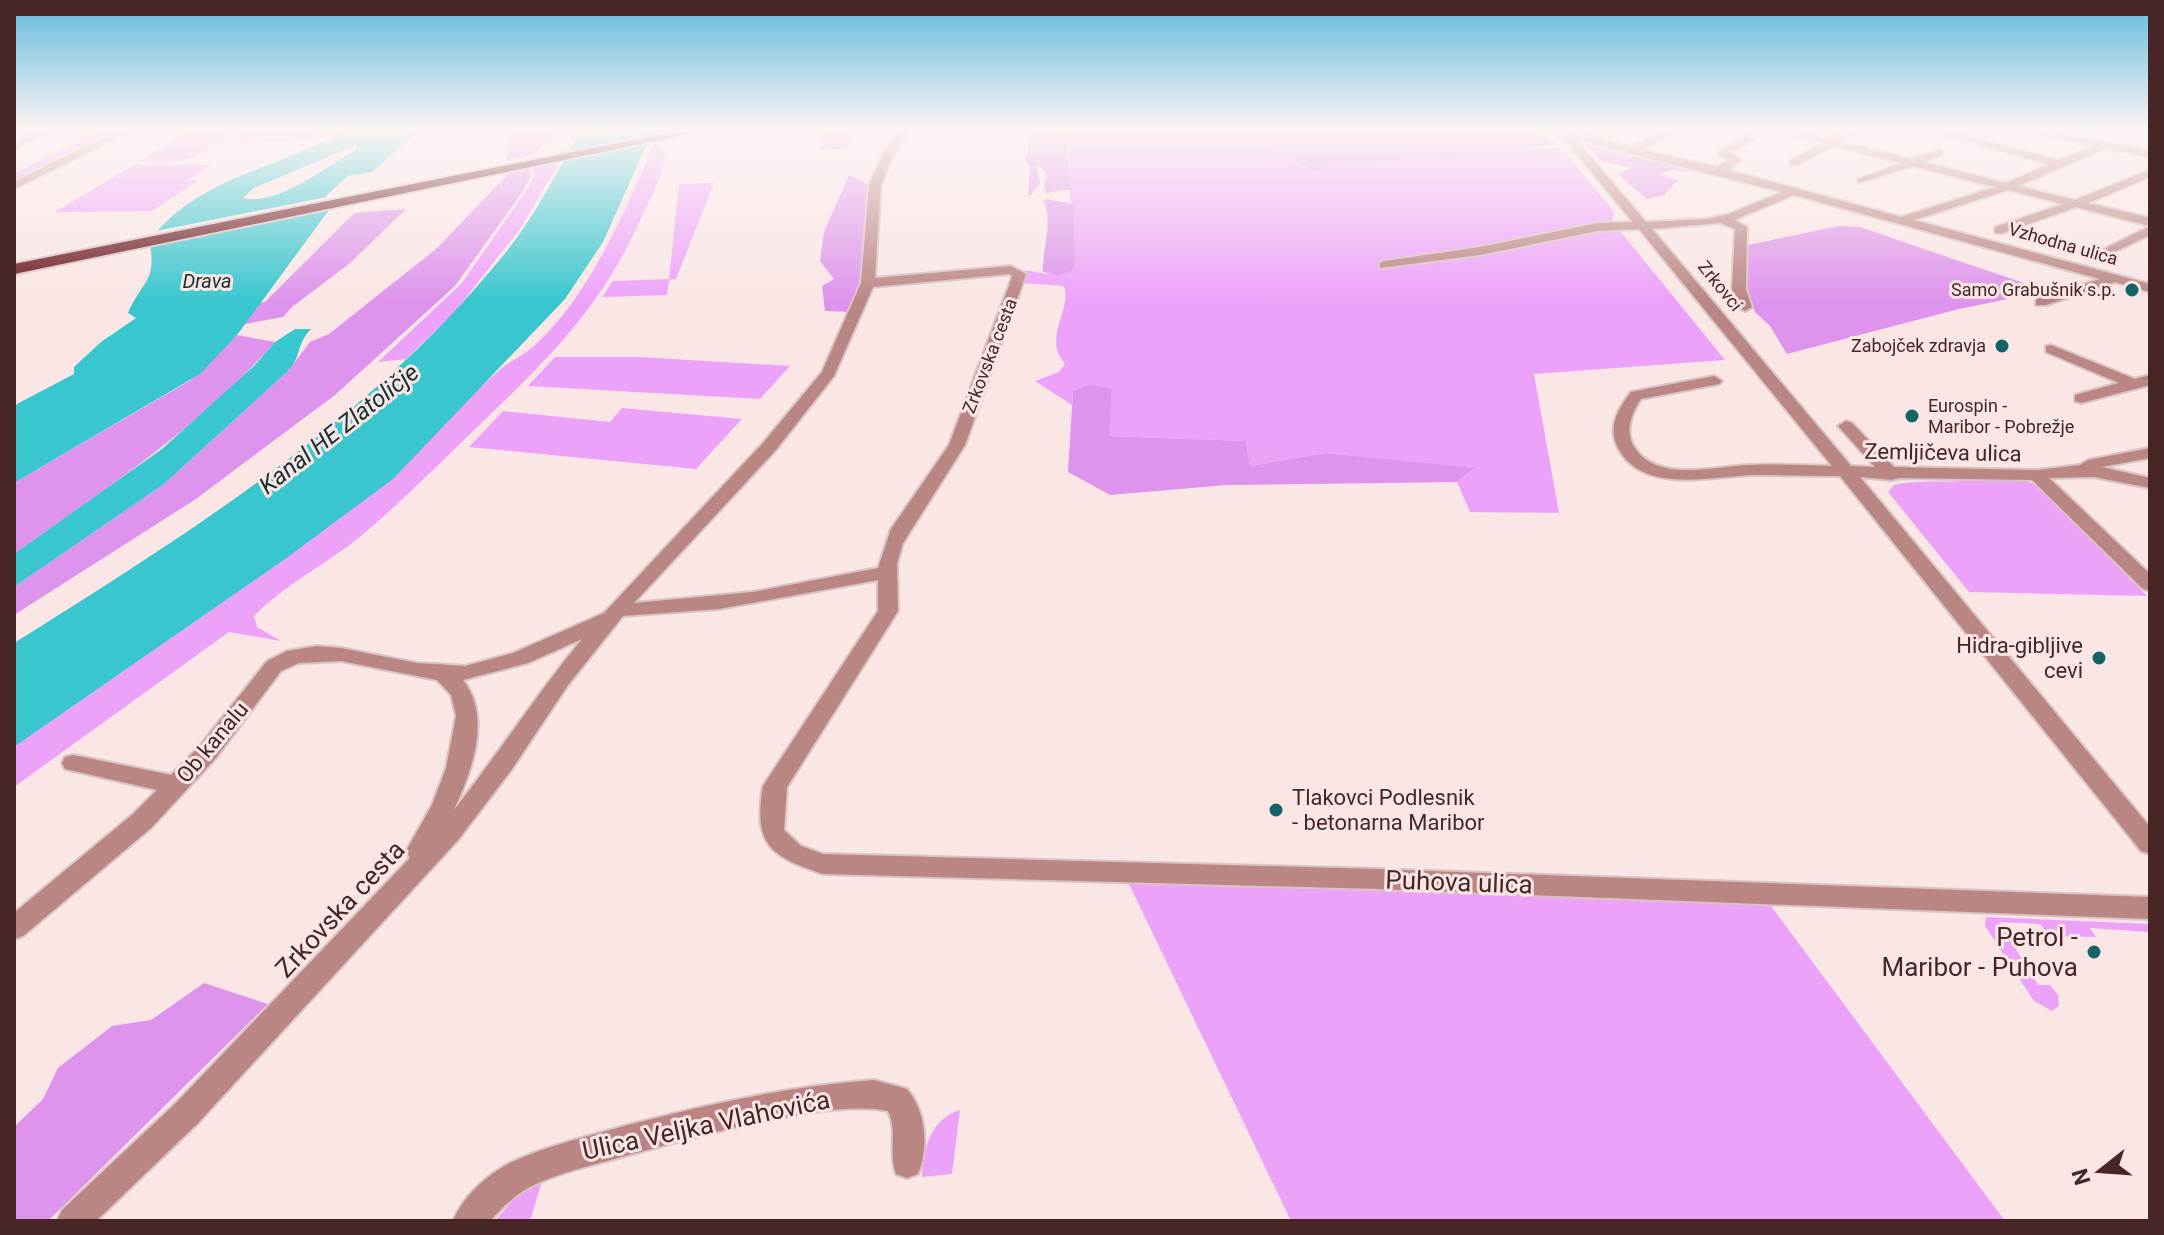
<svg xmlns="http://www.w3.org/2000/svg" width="2164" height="1235" font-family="Roboto,sans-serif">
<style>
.green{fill:#eda2fa}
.forest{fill:#de94ec}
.water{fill:#39c6ce;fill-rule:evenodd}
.pier{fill:#f9e6e5}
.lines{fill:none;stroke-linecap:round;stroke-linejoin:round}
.minor-casing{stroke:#d9c3c3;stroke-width:4}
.highway-casing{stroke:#d9c3c3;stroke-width:4}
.minor{fill:#ba8684;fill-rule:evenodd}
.highway{fill:#68151d;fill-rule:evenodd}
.poi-dot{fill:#146368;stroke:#f9e6e5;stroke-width:3}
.labels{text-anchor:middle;stroke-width:6;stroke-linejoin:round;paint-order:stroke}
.far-street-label{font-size:18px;fill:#482626;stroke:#f9e6e5}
.far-poi-label{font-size:18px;fill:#482626;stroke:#f9e6e5;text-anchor:end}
.far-water-label{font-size:20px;font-style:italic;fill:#153233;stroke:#f9e6e5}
.street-label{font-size:22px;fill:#482626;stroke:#f9e6e5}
.poi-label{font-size:22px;fill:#482626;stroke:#f9e6e5;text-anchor:end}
.water-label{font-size:24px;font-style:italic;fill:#153233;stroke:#f9e6e5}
.near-street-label{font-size:26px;fill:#482626;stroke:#f9e6e5}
.near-poi-label{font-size:26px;fill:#482626;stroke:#f9e6e5;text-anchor:end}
</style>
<rect width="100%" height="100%" fill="#f9e6e5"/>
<g class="green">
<path d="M 102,128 L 127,128 L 14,181 L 14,174 Z"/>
<path d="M 191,128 L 231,128 C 202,163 181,162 139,162 Z"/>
<path d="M 245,128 L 323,128 L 314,139 L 230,144 Z"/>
<path d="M 1145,128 L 1256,128 L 1305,168 L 1336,162 L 1489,157 L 1539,148 L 1562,148 L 1614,212 L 1612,221 L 1725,360 L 1534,374 L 1559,513 L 1470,512 L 1457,482 L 1474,469 L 1325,453 L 1250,466 L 1246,441 L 1108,436 L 1112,389 L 1089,384 L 1073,391 L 1072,405 L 1035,381 L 1059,372 L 1065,364 C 1042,337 1072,312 1064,286 L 1021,283 L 1025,270 L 1046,274 L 1072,271 L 1075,264 C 1074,242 1065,145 1071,134 Z"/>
<path d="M 660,142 L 658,148 L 665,152 C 666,172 651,195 643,214 C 600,312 543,364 468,436 C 433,470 398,505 361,536 C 327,564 285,584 254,616 L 257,627 L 281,641 L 229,632 L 14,787 L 14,747 L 281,562 L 503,367 C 513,360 525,354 534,346 C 590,296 625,210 655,143 Z"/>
<path d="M 559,163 L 520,229 L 453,314 L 406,359 L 378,362 L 462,283 L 528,188 L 535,176 L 533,168 Z"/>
<path d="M 134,165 L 211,165 L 188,180 L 198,181 L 152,211 L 55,212 Z"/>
<path d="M 714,183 L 676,279 L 669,280 L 667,295 L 602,297 L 613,281 L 669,279 L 679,184 Z"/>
<path d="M 555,357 L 639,357 L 790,366 L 760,399 L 528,386 Z"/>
<path d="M 622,408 L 742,419 L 696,469 L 469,447 L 503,411 L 610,422 Z"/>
<path d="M 1985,478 L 2016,478 L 2037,485 L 2147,596 L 1969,592 L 1888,492 L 1894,485 C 1925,478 1955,485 1985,478 Z"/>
<path d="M 1128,882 L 1768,902 L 2005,1221 L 1291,1221 Z"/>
<path d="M 1986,917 L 2150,924 L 2150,932 L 2090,928 L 2096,937 L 2049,936 L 2040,924 L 1999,922 L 2038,985 L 2050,985 L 2058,995 L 2059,1006 L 2052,1011 L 2034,1001 L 1985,926 Z"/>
<path d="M 960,1110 L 952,1174 L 922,1177 C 923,1149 930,1119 960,1110 Z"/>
<path d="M 542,1181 L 530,1221 L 495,1221 L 518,1194 Z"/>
</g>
<g class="forest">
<path d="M 505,128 L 556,128 L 557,131 L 535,154 L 506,161 L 509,148 Z"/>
<path d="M 748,128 L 858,128 L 850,131 L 849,148 L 821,150 L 818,130 L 749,134 Z"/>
<path d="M 1031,128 L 1144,128 L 1071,134 L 1067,150 L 1071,189 L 1046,193 L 1044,185 L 1048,176 L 1040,166 L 1037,168 L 1040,183 L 1031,195 L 1028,195 L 1030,167 L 1025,160 L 1029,148 L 1028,131 Z"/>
<path d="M 1257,128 L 1523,128 L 1556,143 L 1489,157 L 1336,162 C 1316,190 1274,143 1257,128 Z"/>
<path d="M 1586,144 L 1717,174 L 1730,177 L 1672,170 L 1658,174 L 1678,180 L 1664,195 L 1647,199 L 1618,174 L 1631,168 L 1601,161 Z"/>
<path d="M 528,169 L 531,176 L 523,191 L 455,286 L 335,395 L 196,499 L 14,615 L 14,587 L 164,484 L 288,371 L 310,342 L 329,334 L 436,249 L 510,172 Z"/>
<path d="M 849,175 L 870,185 L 863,284 L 851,312 L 825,311 L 822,286 L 834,279 L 820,261 L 824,232 Z"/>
<path d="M 1046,199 L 1073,204 L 1075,264 L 1072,271 L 1058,275 L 1043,272 C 1042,249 1054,221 1043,200 Z"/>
<path d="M 406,209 L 350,263 L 292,307 L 283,317 L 245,324 L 259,303 L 265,302 L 354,213 Z"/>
<path d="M 1838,226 L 1860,227 L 2047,291 L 1959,309 L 1787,354 L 1770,326 L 1755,312 L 1744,279 L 1748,269 L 1748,245 Z"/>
<path d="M 237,335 L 275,342 C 199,427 106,489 14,554 L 14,483 L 191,380 Z"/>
<path d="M 1089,384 L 1112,389 L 1109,436 L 1246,441 L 1250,466 L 1325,453 L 1475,468 L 1457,482 L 1227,485 L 1110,495 L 1068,472 L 1073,391 Z"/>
<path d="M 204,983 L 268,1004 L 48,1221 L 14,1221 L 14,1127 L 43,1099 L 58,1068 L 112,1026 L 151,1020 Z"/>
</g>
<g class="water">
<path d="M 348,128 L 421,128 L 372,172 L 348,176 L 326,196 L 329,210 L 237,335 L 200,374 L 14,483 L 14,409 L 17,404 L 74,374 L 74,367 L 101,342 L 136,318 L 128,313 C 142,281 158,280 149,242 C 196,176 282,169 348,128 ZM 356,145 L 356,150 C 328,165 277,207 243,198 L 254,188 Z"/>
<path d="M 583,128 L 654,128 L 603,242 L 565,299 L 393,479 L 281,562 L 14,747 L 14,643 C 191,532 373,418 506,252 C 536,215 558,169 583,128 Z"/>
<path d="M 295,329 L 311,329 C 296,344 302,356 288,371 L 164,484 L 14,587 L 14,554 L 162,449 L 254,366 L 275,342 Z"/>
</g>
<path class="pier" d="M 331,196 L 333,208 L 146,246 L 146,240 L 151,232 Z"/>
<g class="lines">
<defs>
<g id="minor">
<path d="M 44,128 L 58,128 L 14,149 L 14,142 Z"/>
<path d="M 123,128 L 137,128 L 14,189 L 14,182 Z"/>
<path d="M 901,128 L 912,128 L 893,154 L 881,185 L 875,278 L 1011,266 L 1026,274 L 965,445 L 903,543 L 897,564 L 898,611 L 787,787 L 784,830 L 801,846 L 823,854 L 1377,869 L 2150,897 L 2150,919 L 1377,889 L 823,874 C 770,856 753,845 763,786 L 878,611 L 878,580 L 719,609 L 623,616 L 568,685 L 512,769 L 458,840 L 198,1123 L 96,1221 L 57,1221 L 62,1210 L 176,1103 L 410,858 L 406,851 L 432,805 L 446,768 L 456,716 L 451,695 L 437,680 L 341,661 L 299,663 L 281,671 L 215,759 L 151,828 L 23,936 L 14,939 L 14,913 L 133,814 L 157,790 L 65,769 L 62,763 L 65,757 L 73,755 L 171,775 L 199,747 L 267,661 L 287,651 L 317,646 L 341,648 L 417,663 L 465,666 L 513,653 L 604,613 L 763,443 L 822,372 L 861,283 L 869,185 L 883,154 ZM 1009,274 L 1012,276 L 1010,283 L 949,445 L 891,529 L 878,568 L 753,592 L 634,603 L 775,451 L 834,376 L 873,287 ZM 582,639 C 537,694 498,754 454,810 C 472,770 492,718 463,680 L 528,663 Z"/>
<path d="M 1555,128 L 1566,128 L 1646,222 L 1706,219 L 1729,214 L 1782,192 L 1591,144 L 1576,137 L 1574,129 L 1587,128 L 1584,133 L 1631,147 L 1667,128 L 1680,128 L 1642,150 L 1717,167 L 1728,160 L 1719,155 L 1719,151 L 1759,128 L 1788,128 L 1830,139 L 1848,128 L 1857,128 L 1857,132 L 1840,141 L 1911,159 L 1938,150 L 1942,151 L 1942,155 L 1923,162 L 2006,183 L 2049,164 L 1918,128 L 1937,128 L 2059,160 L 2093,146 L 2017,128 L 2039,128 L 2150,151 L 2150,157 L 2106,148 L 2018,186 L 2075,200 L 2150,170 L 2150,177 L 2088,203 L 2150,218 L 2150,226 L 2076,207 L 2003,233 L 1995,233 L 1995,227 L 2063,204 L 2008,190 L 1914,220 L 2150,284 L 2150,292 L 2115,282 L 2046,305 L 2036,305 L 2036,299 L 2100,279 L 1794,195 L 1734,220 L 1747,227 L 1746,290 L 1752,307 L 1745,311 L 1738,307 L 1732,290 L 1735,229 L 1720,223 L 1652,229 L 1851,466 L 1875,467 L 1838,426 L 1846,421 L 1852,423 L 1894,467 L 2037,470 L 2080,465 L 2088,460 L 2150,448 L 2150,458 L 2102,467 L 2150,478 L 2150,488 L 2094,477 L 2049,478 L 2150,574 L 2150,591 L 2143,589 L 2032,480 L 1899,478 L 1892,480 L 1860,477 L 2150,827 L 2150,854 L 2141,851 L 1840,476 C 1812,476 1783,475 1754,475 C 1712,476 1643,495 1618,448 C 1607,427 1618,409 1631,392 L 1714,376 L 1722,381 L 1719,384 L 1641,399 C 1632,412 1625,430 1633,445 C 1655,484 1715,466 1750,465 C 1778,464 1805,465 1832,466 L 1639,229 L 1598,231 L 1480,255 L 1380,268 L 1380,262 L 1385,261 L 1480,247 L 1598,223 L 1633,222 ZM 1771,130 L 1822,143 L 1790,161 L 1790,165 L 1798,165 L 1832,146 L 1901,163 L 1858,179 L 1858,183 L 1913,166 L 1995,187 L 1901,217 L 1728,170 L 1741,160 L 1731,153 Z"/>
<path d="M 2121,128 L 2150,129 L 2150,135 Z"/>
<path d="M 2150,226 L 2150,235 L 2110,254 L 2100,251 Z"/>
<path d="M 2051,345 L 2135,379 L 2150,375 L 2150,385 L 2081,403 L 2075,401 L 2075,395 L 2119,383 L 2046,352 L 2046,346 Z"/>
<path d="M 874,1080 L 907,1089 C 926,1111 929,1148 918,1174 L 907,1178 L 896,1174 C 888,1154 898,1131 888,1111 C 827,1098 689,1139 625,1156 C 594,1165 560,1172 532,1186 C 515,1194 502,1208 490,1221 L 453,1221 C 463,1196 488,1174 512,1162 C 549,1145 590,1136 628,1125 C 709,1104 790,1086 874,1080 Z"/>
</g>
<path id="highway" d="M 692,128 L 718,128 L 14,274 L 14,264 Z"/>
</defs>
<use href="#minor" class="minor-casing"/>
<use href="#highway" class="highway-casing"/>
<use href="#minor" class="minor"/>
<use href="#highway" class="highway"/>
</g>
<linearGradient id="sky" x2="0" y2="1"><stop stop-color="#62bbde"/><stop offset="0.43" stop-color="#fcf4f3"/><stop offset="1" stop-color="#fcf4f3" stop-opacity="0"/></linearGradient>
<rect width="2164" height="301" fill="url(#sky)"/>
<g class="poi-dot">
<circle cx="2132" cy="290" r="8"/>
<circle cx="2002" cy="346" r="8"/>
<circle cx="1912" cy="416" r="8"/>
<circle cx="2099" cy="658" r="8"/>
<circle cx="1276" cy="810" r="8"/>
<circle cx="2094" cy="952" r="8"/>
</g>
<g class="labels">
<g class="far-street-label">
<text transform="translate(2063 244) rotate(16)" y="6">Vzhodna ulica</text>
<text transform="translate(1720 286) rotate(51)" y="6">Zrkovci</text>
<text transform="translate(990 356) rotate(-69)" y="6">Zrkovska cesta</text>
</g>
<g class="far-poi-label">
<text x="2116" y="296">Samo Grabušnik s.p.</text>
<text x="1986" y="352">Zabojček zdravja</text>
<text x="1928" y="412" text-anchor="start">Eurospin -<tspan x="1928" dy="21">Maribor - Pobrežje</tspan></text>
</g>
<g class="far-water-label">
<text x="207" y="288">Drava</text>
</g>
<g class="street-label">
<text transform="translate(1943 452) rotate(1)" y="8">Zemljičeva ulica</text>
<text transform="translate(212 742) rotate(-50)" y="8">Ob kanalu</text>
</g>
<g class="poi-label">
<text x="2083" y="653">Hidra-gibljive<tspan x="2083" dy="25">cevi</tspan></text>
<text x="1292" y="805" text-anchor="start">Tlakovci Podlesnik<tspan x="1292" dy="25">- betonarna Maribor</tspan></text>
</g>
<g class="water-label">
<text transform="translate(339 429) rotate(-38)" y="8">Kanal HE Zlatoličje</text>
</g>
<g class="near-street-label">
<text transform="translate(1459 882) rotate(2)" y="9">Puhova ulica</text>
<text transform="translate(340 909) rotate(-47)" y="9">Zrkovska cesta</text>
<text transform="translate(706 1125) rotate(-12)" y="9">Ulica Veljka Vlahovića</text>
</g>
<g class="near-poi-label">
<text x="2078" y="946">Petrol -<tspan x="2078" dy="30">Maribor - Puhova</tspan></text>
</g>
</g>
<rect width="2164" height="1235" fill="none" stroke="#482626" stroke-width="32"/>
<g transform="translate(2100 1171) rotate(253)" stroke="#f9e6e5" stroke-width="6" paint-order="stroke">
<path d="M0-6L14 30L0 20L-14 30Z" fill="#482626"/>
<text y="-12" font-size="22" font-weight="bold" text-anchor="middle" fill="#482626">N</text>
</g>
</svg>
